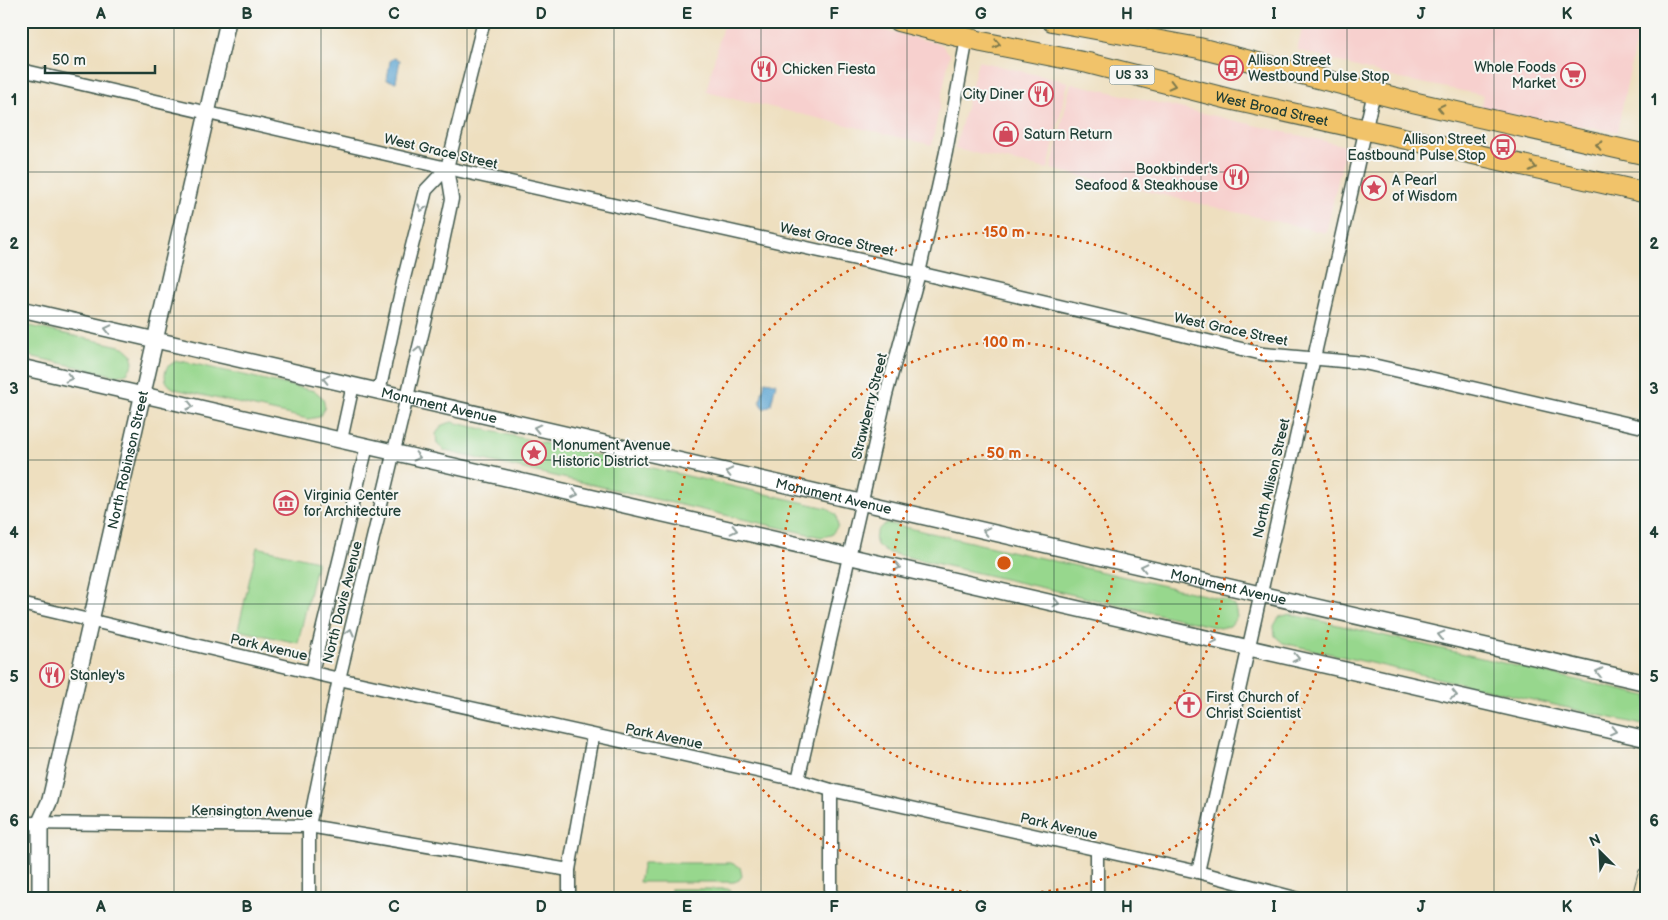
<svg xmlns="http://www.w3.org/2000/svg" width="1668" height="920" font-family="'Balsamiq Sans',sans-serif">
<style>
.built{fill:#f7d0ce}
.green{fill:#97d78d;stroke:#5b8a60}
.water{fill:#5ba4d2;stroke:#3d7083}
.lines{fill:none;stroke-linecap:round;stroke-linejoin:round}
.minor-casing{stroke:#3e5549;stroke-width:15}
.tertiary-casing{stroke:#3e5549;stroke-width:18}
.secondary-casing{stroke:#3e5549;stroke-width:20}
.primary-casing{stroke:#3e5549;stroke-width:22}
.minor{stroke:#fff;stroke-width:12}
.tertiary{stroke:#fff;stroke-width:15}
.secondary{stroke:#f9e7c3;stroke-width:18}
.primary{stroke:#f1c36a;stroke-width:20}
.oneway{stroke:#7d794c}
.oneway2{stroke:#8f9e9a}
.grid{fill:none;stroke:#1f3d34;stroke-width:1;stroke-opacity:0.55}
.ring{fill:none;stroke:#d45610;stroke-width:2.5;stroke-dasharray:2.5 5}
.labels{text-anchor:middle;stroke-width:4;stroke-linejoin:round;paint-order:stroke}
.shield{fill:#f6f6f2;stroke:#60746d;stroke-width:1}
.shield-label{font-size:12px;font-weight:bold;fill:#1f3d34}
.poi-label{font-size:14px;fill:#1f3d34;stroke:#f6f6f2;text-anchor:start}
.street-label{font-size:14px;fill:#1f3d34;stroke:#f6f6f2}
.centre{fill:#d45610;stroke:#f6f6f2;stroke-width:2.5}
.ring-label{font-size:15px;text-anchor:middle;font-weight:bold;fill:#d45610;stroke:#f6f6f2;stroke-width:4;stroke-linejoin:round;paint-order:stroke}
.neatline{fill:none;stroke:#1f3d34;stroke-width:2}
.grid-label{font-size:16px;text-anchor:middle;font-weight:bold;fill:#1f3d34}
</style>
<rect width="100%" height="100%" fill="#f6f6f2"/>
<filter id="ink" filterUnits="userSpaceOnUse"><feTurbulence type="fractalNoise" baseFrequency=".02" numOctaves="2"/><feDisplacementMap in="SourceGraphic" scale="10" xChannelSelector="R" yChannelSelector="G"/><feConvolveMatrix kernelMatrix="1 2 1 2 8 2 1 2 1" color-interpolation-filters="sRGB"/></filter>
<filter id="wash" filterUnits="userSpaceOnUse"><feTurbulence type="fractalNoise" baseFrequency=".0096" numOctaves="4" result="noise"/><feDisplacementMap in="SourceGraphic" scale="20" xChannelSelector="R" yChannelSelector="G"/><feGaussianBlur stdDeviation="1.12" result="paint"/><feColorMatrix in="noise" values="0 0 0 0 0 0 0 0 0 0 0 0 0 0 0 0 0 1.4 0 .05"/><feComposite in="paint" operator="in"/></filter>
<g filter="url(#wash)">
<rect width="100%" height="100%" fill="#eedfbf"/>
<g class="built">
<path d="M 724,21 L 844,21 L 941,44 L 950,54 L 932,145 L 706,92 Z"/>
<path d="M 1304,21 L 1640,21 L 1617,132 L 1498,112 L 1481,107 L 1483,95 L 1396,78 L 1297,50 Z"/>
<path d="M 978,61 L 1068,82 L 1048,169 L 955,149 Z"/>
<path d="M 1071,83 L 1346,146 L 1326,233 L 1051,169 Z"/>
</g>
<g class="green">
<path d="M 21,324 L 124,347 L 132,354 L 133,364 L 127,373 L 117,376 L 21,354 Z"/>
<path d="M 176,361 L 181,361 L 315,391 L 323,398 L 325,408 L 319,417 L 308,419 L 175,389 C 165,384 163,377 167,367 Z"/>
<path d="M 452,422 L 827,508 L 836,515 L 838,526 L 831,535 L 821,537 L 445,451 L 437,444 L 436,434 L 442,425 Z"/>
<path d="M 887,523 L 1226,600 L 1235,606 L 1237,617 L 1230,626 L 1219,628 L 886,552 L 877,545 C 873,535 877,528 887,523 Z"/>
<path d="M 257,547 L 317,561 L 298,643 L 238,630 Z"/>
<path d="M 1290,614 L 1647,696 L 1647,726 L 1283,643 L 1275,636 L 1274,626 L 1279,617 Z"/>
<path d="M 643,863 L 731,863 L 740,867 L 742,876 L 739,880 L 734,882 L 639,882 Z"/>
<rect x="671" y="889" width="59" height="10"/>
</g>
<g class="water">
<path d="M 394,58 L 400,60 L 396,82 L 387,80 L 390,61 Z"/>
<path d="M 765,381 L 776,383 L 771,405 L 764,409 L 760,402 Z"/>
</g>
</g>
<g filter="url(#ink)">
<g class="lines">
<defs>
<g id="minor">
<path d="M 21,70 L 447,168 L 919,273 L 1263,354 L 1364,363 L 1647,428"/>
<path d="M 379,392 L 403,282 L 426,190 L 447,168"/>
<path d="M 341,440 L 353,385"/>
<path d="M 21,604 L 339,679 L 798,780 L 831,790 L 1198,872 L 1299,899"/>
<path d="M 312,672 L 367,446"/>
<path d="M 798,780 L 886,395 L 919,273 L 946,152 L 967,38"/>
<path d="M 21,823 L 309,826 L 569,870"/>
<path d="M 1198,872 L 1374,92"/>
<path d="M 309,899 L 309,826 L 339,679 L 433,289 L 452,199 L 447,168 L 484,21"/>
<path d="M 569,899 L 569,870 L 593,736"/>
<path d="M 831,899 L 831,790"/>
<path d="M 1097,899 L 1097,850"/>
</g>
<g id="tertiary">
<path id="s1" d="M 21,309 L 1647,683"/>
<path d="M 21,367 L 1647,739"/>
<path id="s2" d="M 40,899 L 40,822 L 50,800 L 228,21"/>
</g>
<path id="secondary" d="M 1641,899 L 1647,876"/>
<g id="primary">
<path id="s3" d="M 898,21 L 982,42 L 1088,63 L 1229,99 L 1647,193"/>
<path d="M 1052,21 L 1199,48 L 1408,101 L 1647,155"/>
</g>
</defs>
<use href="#minor" class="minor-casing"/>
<use href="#tertiary" class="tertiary-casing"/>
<use href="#secondary" class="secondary-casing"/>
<use href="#primary" class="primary-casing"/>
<use href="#minor" class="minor"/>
<use href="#tertiary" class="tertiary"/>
<use href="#secondary" class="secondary"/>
<use href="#primary" class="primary"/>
</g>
<defs><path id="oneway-chevron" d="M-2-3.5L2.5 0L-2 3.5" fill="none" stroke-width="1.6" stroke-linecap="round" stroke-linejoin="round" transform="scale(1.25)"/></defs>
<g class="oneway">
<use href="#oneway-chevron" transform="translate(997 44) rotate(11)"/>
<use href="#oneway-chevron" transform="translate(1172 85) rotate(14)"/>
<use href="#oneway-chevron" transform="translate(1441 108) rotate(-167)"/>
<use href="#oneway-chevron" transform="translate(1599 145) rotate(-167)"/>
<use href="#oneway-chevron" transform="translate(1533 167) rotate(13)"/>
</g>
<g class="oneway2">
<use href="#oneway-chevron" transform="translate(422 208) rotate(104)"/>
<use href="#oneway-chevron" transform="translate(108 329) rotate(-167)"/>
<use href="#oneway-chevron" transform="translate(419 350) rotate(-77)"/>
<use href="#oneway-chevron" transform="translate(69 378) rotate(13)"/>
<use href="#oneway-chevron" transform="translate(326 379) rotate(-167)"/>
<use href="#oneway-chevron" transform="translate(190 406) rotate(13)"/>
<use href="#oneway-chevron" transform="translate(537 428) rotate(-167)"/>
<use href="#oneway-chevron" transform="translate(417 457) rotate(13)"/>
<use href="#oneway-chevron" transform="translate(729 472) rotate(-167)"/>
<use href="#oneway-chevron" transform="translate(575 494) rotate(13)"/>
<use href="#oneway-chevron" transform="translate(734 530) rotate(13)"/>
<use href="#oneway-chevron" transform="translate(986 531) rotate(-167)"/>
<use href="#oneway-chevron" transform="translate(897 567) rotate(13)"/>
<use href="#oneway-chevron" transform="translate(1144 567) rotate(-167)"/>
<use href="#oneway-chevron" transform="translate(1056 603) rotate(13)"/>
<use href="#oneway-chevron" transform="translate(350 632) rotate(-76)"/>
<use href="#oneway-chevron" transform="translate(1441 635) rotate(-167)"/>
<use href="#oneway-chevron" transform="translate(1214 640) rotate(13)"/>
<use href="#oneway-chevron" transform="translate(1296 658) rotate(13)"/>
<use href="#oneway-chevron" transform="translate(1599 672) rotate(-167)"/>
<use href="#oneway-chevron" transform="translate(1454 695) rotate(13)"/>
<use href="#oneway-chevron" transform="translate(1613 731) rotate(13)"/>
</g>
</g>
<path class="grid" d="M 174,21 L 174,899M 321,21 L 321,899M 467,21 L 467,899M 614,21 L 614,899M 761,21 L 761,899M 907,21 L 907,899M 1054,21 L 1054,899M 1201,21 L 1201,899M 1347,21 L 1347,899M 1494,21 L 1494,899M 21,172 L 1647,172M 21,316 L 1647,316M 21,460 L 1647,460M 21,604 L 1647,604M 21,748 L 1647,748"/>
<g class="ring">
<circle cx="1004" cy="563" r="110"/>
<circle cx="1004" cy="563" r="221"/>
<circle cx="1004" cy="563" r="331"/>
</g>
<defs>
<symbol id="bus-ring" viewBox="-11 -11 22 22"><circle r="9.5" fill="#f6f6f2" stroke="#d1495b" stroke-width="1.5"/><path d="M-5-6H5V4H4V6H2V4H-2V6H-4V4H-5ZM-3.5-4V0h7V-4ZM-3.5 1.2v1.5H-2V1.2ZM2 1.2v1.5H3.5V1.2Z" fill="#d1495b"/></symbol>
<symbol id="restaurant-ring" viewBox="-11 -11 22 22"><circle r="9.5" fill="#f6f6f2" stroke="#d1495b" stroke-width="1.5"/><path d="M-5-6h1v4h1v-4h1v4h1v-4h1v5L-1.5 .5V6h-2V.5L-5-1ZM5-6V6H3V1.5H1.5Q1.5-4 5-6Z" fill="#d1495b"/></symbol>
<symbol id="supermarket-ring" viewBox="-11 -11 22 22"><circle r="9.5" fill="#f6f6f2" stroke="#d1495b" stroke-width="1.5"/><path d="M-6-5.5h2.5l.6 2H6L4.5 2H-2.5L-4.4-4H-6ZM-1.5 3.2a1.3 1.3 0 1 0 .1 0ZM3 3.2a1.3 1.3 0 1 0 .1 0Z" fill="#d1495b"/></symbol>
<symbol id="shop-ring" viewBox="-11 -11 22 22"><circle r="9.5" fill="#f6f6f2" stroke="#d1495b" stroke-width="1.5"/><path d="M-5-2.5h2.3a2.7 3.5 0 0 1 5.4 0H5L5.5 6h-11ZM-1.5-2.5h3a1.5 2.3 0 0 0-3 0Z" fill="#d1495b"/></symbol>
<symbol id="sight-ring" viewBox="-11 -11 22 22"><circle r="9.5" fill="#f6f6f2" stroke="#d1495b" stroke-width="1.5"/><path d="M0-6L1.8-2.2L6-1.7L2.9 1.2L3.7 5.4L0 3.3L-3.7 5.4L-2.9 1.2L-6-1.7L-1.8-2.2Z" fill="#d1495b"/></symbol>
<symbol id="museum-ring" viewBox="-11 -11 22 22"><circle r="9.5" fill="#f6f6f2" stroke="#d1495b" stroke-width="1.5"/><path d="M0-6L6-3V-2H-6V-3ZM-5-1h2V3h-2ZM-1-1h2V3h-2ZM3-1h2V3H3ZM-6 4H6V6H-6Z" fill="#d1495b"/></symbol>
<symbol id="church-ring" viewBox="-11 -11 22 22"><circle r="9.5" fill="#f6f6f2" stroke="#d1495b" stroke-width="1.5"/><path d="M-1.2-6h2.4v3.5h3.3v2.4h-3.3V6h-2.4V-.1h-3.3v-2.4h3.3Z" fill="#d1495b"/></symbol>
</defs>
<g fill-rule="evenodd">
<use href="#bus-ring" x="1217" y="54" width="28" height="28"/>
<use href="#restaurant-ring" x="750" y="55" width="28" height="28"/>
<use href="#supermarket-ring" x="1559" y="61" width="28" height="28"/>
<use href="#restaurant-ring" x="1027" y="80" width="28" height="28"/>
<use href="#shop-ring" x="992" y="120" width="28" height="28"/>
<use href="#bus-ring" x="1489" y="133" width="28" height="28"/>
<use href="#restaurant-ring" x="1222" y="163" width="28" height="28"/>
<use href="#sight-ring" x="1360" y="174" width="28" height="28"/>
<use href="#sight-ring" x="520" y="439" width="28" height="28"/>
<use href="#museum-ring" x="272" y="489" width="28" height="28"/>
<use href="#restaurant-ring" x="38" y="661" width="28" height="28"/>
<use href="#church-ring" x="1175" y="691" width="28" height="28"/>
</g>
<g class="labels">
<rect class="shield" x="1109.5" y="65.5" width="45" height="19" rx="4"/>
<g class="shield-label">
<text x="1132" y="79">US 33</text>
</g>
<g class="poi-label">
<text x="1248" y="65">Allison Street<tspan x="1248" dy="16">Westbound Pulse Stop</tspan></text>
<text x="1556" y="72" text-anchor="end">Whole Foods<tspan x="1556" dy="16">Market</tspan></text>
<text x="782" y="74">Chicken Fiesta</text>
<text x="1024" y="99" text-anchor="end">City Diner</text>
<text x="1024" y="139">Saturn Return</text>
<text x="1486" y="144" text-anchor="end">Allison Street<tspan x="1486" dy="16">Eastbound Pulse Stop</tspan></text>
<text x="1218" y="174" text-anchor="end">Bookbinder's<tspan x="1218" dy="16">Seafood &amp; Steakhouse</tspan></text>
<text x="1392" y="185">A Pearl<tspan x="1392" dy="16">of Wisdom</tspan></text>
<text x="552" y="450">Monument Avenue<tspan x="552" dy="16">Historic District</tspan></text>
<text x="304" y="500">Virginia Center<tspan x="304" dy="16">for Architecture</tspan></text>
<text x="70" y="680">Stanley's</text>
<text x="1206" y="702">First Church of<tspan x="1206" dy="16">Christ Scientist</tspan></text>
</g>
<g class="street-label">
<text dy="5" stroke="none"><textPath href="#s3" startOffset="384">West Broad Street</textPath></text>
<text transform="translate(441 151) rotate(13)" y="5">West Grace Street</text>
<text transform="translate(837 239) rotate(12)" y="5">West Grace Street</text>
<text transform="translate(1231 329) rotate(12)" y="5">West Grace Street</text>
<text dy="5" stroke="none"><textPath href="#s1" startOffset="429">Monument Avenue</textPath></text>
<text transform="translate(869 406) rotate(-76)" y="5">Strawberry Street</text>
<text dy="5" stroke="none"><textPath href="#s2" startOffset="450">North Robinson Street</textPath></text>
<text transform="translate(1271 478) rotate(-77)" y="5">North Allison Street</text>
<text dy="5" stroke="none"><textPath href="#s1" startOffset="834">Monument Avenue</textPath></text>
<text dy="5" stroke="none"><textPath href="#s1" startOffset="1239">Monument Avenue</textPath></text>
<text transform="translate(342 602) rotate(-76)" y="5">North Davis Avenue</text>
<text transform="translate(269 647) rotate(13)" y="5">Park Avenue</text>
<text transform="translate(664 736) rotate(12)" y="5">Park Avenue</text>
<text transform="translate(252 811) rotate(1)" y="5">Kensington Avenue</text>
<text transform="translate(1059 826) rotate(13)" y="5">Park Avenue</text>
</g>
</g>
<circle cx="1004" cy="563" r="8" class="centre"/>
<g class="ring-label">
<text x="1004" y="237">150 m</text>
<text x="1004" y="347">100 m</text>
<text x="1004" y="458">50 m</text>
</g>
<rect width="1668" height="920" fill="none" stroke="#f6f6f2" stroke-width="55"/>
<g transform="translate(1600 852) rotate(336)" stroke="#f6f6f2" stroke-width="4" paint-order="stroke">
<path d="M0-4L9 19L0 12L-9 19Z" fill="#1f3d34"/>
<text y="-8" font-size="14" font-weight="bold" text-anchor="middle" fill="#1f3d34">N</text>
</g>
<path d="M45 65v8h110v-8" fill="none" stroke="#1f3d34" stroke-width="2.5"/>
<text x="52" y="65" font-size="15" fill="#1f3d34" stroke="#f6f6f2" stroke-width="4" paint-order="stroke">50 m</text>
<rect x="28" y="28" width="1612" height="864" class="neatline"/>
<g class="grid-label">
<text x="101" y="19">A</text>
<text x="247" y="19">B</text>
<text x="394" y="19">C</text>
<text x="541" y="19">D</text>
<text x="687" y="19">E</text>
<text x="834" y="19">F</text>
<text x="981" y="19">G</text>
<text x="1127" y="19">H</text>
<text x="1274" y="19">I</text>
<text x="1421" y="19">J</text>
<text x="1567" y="19">K</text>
<text x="14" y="105">1</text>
<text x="1654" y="105">1</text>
<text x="14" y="249">2</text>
<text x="1654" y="249">2</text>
<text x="14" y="394">3</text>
<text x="1654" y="394">3</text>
<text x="14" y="538">4</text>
<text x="1654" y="538">4</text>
<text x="14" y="682">5</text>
<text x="1654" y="682">5</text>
<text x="14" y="826">6</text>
<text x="1654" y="826">6</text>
<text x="101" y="912">A</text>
<text x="247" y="912">B</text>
<text x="394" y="912">C</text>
<text x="541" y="912">D</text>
<text x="687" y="912">E</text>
<text x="834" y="912">F</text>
<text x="981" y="912">G</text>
<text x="1127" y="912">H</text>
<text x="1274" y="912">I</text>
<text x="1421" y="912">J</text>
<text x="1567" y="912">K</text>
</g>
</svg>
